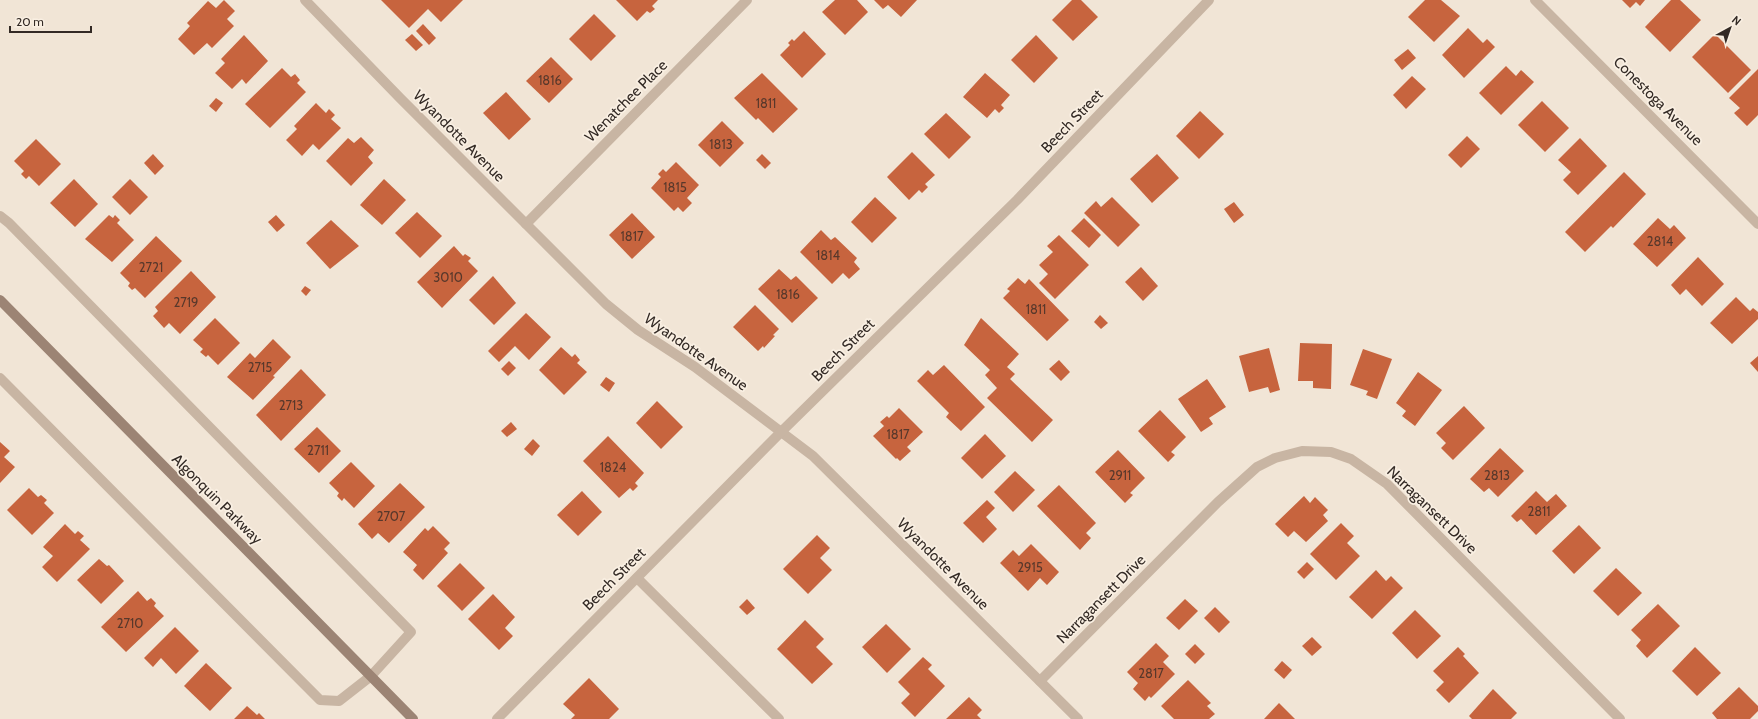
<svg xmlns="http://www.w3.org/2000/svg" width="1758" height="719" font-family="Cabin,sans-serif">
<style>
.building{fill:#c7643e}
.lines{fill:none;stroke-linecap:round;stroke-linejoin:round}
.lane{stroke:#c8b5a3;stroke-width:10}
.street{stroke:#c8b5a3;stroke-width:10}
.secondary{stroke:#9c8474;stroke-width:10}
.labels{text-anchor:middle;stroke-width:3.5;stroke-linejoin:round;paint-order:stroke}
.number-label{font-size:13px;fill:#58382b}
.street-label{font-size:15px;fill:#332a25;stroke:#f9efe2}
</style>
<rect width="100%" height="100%" fill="#f1e5d6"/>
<g class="building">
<path d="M 224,0 L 235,11 L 227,19 L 234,26 L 212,48 L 207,43 L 194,55 L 178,39 L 190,26 L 187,23 L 208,1 L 216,8 Z"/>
<path d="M 381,0 L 463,0 L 441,22 L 428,9 L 409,28 Z"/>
<path d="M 616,0 L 658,0 L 652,6 L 655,9 L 650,13 L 647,11 L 637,21 Z"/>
<path d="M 835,0 L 857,0 L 868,12 L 845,35 L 822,12 Z"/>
<path d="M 874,0 L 917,0 L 901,17 L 888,5 L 883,9 Z"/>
<path d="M 1072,0 L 1081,0 L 1098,17 L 1073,41 L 1052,20 Z"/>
<path d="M 1425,0 L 1441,0 L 1460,16 L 1434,42 L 1408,17 Z"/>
<path d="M 1622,0 L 1645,0 L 1640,6 L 1636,2 L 1630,8 Z"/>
<path d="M 1671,0 L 1680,0 L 1701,20 L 1670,52 L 1645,27 Z"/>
<path d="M 594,14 L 616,36 L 591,61 L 569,39 Z"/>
<path d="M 423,24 L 436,38 L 429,45 L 416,31 Z"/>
<path d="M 1468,28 L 1483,43 L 1487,39 L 1495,47 L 1464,78 L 1442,55 Z"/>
<path d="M 804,31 L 826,54 L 802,78 L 780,55 L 790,45 L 788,43 L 792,39 L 794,41 Z"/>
<path d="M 412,34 L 423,45 L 416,51 L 405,40 Z"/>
<path d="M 1715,34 L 1751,70 L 1728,93 L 1692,57 Z"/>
<path d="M 244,35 L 268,61 L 246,84 L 242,79 L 232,89 L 215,73 L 225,63 L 221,59 Z"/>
<path d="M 1036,35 L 1058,58 L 1034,83 L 1011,60 Z"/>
<path d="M 1408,49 L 1416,58 L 1402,70 L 1394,60 Z"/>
<path d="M 551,57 L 573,79 L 549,103 L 526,81 Z"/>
<path d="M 1506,66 L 1516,76 L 1521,70 L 1534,82 L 1501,115 L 1479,93 Z"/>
<path d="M 282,68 L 291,77 L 295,74 L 300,80 L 297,83 L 306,92 L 270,128 L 245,104 Z"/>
<path d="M 1758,69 L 1758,115 L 1747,126 L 1734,113 L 1740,108 L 1729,98 Z"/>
<path d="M 762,73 L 798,109 L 773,133 L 758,118 L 756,120 L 734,98 Z"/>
<path d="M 985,73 L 1010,95 L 1001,105 L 1004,108 L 999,113 L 995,109 L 987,118 L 963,97 Z"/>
<path d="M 1412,76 L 1426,89 L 1406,109 L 1393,95 Z"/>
<path d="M 506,92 L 531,119 L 509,140 L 483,113 Z"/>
<path d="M 216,98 L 223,103 L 216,112 L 209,106 Z"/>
<path d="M 1542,101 L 1569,128 L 1545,152 L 1518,125 Z"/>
<path d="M 316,103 L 326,113 L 329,109 L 335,115 L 331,119 L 341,128 L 319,150 L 313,144 L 302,156 L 286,140 L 297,129 L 294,126 Z"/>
<path d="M 1200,111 L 1224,134 L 1199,159 L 1176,136 Z"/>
<path d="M 946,113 L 971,137 L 949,159 L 924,134 Z"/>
<path d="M 722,121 L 744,143 L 720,167 L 698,145 Z"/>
<path d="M 1467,136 L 1480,149 L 1461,168 L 1448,155 Z"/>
<path d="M 361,137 L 374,150 L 368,157 L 373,163 L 351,186 L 326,161 L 348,138 L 354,143 Z"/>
<path d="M 1580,138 L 1607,166 L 1578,195 L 1563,180 L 1571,172 L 1558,160 Z"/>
<path d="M 36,139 L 61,164 L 39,186 L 29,176 L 26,179 L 21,174 L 24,171 L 14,161 Z"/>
<path d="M 912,152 L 935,175 L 925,184 L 928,187 L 922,193 L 919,190 L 909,200 L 887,177 Z"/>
<path d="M 153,154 L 164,166 L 155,175 L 144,163 Z"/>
<path d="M 762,154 L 771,163 L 765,169 L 756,160 Z"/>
<path d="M 1157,154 L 1179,178 L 1152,203 L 1130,179 Z"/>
<path d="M 676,162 L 699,185 L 687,198 L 692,203 L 683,212 L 678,207 L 674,211 L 651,188 L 661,177 L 658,174 L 663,169 L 666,172 Z"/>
<path d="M 1624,172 L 1646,194 L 1613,228 L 1611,226 L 1585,252 L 1565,232 Z"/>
<path d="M 74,179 L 98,204 L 75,227 L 50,203 Z"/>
<path d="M 130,179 L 148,197 L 130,215 L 112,197 Z"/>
<path d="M 384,179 L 406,200 L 382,225 L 360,205 Z"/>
<path d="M 875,197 L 897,218 L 872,243 L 851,222 Z"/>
<path d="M 1112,197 L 1140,225 L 1118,247 L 1084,213 L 1096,201 L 1101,207 Z"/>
<path d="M 1234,202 L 1244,215 L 1234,223 L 1224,209 Z"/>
<path d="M 417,212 L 442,236 L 420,258 L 395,233 Z"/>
<path d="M 632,213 L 655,237 L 632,259 L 609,235 Z"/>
<path d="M 109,215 L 113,218 L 115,215 L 120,220 L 117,223 L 134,240 L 112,262 L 85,239 Z"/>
<path d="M 276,215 L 285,225 L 277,232 L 268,222 Z"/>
<path d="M 1084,218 L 1101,235 L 1089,248 L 1071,231 Z"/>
<path d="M 1658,218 L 1670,229 L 1674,225 L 1686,238 L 1657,267 L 1633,244 Z"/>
<path d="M 331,220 L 359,246 L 330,269 L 306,243 Z"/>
<path d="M 821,230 L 831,240 L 835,237 L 857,258 L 854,262 L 860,269 L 849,279 L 843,273 L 832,284 L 800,252 Z"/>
<path d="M 1059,235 L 1089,265 L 1055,299 L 1039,283 L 1048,274 L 1039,265 L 1053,252 L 1047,246 Z"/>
<path d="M 156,236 L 182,261 L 145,298 L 135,288 L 132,290 L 128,286 L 130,283 L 120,273 Z"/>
<path d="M 454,246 L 463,256 L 465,254 L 471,258 L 468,261 L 478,271 L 442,308 L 417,282 Z"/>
<path d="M 1698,257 L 1724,284 L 1702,306 L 1686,289 L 1680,295 L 1671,285 Z"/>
<path d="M 1141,267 L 1158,286 L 1143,301 L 1125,282 Z"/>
<path d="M 779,269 L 791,280 L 796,276 L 818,298 L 792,323 L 758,289 Z"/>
<path d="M 191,271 L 216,297 L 180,334 L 169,323 L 164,328 L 153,316 L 158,311 L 155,307 Z"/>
<path d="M 493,276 L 516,303 L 494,325 L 469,300 Z"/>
<path d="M 1018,278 L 1025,284 L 1029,279 L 1069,320 L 1047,341 L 1003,298 L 1010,291 L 1007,289 Z"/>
<path d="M 305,286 L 311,290 L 306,296 L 301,291 Z"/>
<path d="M 1736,297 L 1750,311 L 1753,308 L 1758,312 L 1758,319 L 1732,344 L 1710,323 Z"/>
<path d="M 755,305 L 779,329 L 773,335 L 775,336 L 764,348 L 763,346 L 758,351 L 733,327 Z"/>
<path d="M 526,313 L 551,337 L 529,360 L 515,346 L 499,362 L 488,351 Z"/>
<path d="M 1100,315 L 1108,323 L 1101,329 L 1094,322 Z"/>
<path d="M 215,318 L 240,343 L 218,365 L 208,355 L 206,357 L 200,352 L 203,349 L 193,340 Z"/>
<path d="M 981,318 L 1019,354 L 1007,367 L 1015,374 L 1010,379 L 1053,420 L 1032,442 L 987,398 L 997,388 L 985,375 L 990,370 L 964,345 Z"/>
<path d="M 273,339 L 291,357 L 273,376 L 275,377 L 253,400 L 227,377 L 250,353 L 255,358 Z"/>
<path d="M 1300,343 L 1332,344 L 1331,389 L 1313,388 L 1313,381 L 1298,381 Z"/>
<path d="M 561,347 L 572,357 L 575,354 L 580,360 L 577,363 L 587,372 L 564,395 L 539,370 Z"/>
<path d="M 1269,348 L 1280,390 L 1270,393 L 1268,387 L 1249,392 L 1239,356 Z"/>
<path d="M 1363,349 L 1392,359 L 1377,399 L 1366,395 L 1368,391 L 1350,385 Z"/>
<path d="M 1758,356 L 1758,372 L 1750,363 Z"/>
<path d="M 1059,360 L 1070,372 L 1061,381 L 1049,369 Z"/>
<path d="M 509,361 L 516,368 L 508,376 L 501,369 Z"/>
<path d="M 944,365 L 985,407 L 961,431 L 946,417 L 949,413 L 917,381 L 928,370 L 933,375 Z"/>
<path d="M 301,369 L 326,395 L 281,441 L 256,415 Z"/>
<path d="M 1418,372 L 1442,390 L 1415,426 L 1402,416 L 1406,411 L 1396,403 Z"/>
<path d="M 606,377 L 615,383 L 609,392 L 600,385 Z"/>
<path d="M 1207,379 L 1226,407 L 1209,418 L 1213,424 L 1201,432 L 1178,399 Z"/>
<path d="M 657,401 L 683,427 L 661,449 L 636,423 Z"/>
<path d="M 1464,406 L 1485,428 L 1453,460 L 1441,448 L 1446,443 L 1436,433 Z"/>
<path d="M 899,408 L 923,432 L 907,447 L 911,451 L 900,461 L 897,458 L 896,459 L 873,436 L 884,426 L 880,422 L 887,416 L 889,418 Z"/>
<path d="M 1160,410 L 1186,437 L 1171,452 L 1175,455 L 1168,462 L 1138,431 Z"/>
<path d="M 511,422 L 517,429 L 507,437 L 501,431 Z"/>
<path d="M 317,427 L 341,451 L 319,473 L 294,449 Z"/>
<path d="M 985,434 L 1006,456 L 982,479 L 961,458 Z"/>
<path d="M 608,436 L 644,473 L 635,483 L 638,486 L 633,491 L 630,488 L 619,498 L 583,461 Z"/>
<path d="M 533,439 L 540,446 L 532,456 L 524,449 Z"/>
<path d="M 0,442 L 10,451 L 4,457 L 15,467 L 0,483 Z"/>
<path d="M 1500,448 L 1524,471 L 1498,497 L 1489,488 L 1484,492 L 1470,479 Z"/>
<path d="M 1118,450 L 1145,478 L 1130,493 L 1133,495 L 1125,503 L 1095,472 Z"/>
<path d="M 351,462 L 375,486 L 354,508 L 344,498 L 342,501 L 337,496 L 339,493 L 329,483 Z"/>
<path d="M 1015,471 L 1035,490 L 1013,512 L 994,492 Z"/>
<path d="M 400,483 L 425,507 L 389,543 L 378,533 L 372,539 L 358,524 Z"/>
<path d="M 1059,485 L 1096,523 L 1086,533 L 1091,538 L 1080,550 L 1037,506 Z"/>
<path d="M 29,488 L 38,497 L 41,495 L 47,500 L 44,503 L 54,513 L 32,535 L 7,510 Z"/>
<path d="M 582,491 L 602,512 L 578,536 L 557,515 Z"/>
<path d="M 1536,491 L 1547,502 L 1556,494 L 1567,506 L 1536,535 L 1521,519 L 1517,522 L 1511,516 Z"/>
<path d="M 1304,496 L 1310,503 L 1315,497 L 1328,510 L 1323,515 L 1328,521 L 1306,542 L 1294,531 L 1288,537 L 1275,524 Z"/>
<path d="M 987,500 L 995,508 L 986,517 L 997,529 L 983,543 L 963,523 Z"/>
<path d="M 1341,523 L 1354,536 L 1347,543 L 1360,556 L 1336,580 L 1310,554 Z"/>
<path d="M 65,524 L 75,534 L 78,531 L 84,536 L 80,540 L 90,549 L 57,582 L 42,567 L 53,556 L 43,547 Z"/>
<path d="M 1579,525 L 1601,548 L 1574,574 L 1552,551 Z"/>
<path d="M 433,526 L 450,543 L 444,549 L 448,553 L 423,580 L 413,570 L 417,565 L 403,552 L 425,528 L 428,531 Z"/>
<path d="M 817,535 L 830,548 L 820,558 L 832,570 L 808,594 L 783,569 Z"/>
<path d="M 1031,544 L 1059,572 L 1047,585 L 1040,578 L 1028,591 L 1000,563 L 1013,550 L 1019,556 Z"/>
<path d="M 99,559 L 107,566 L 109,565 L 124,581 L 101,604 L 77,580 Z"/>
<path d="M 1307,562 L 1314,569 L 1304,579 L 1297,572 Z"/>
<path d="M 460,563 L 485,588 L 462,611 L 437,586 Z"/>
<path d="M 1616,568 L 1642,593 L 1618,616 L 1593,591 Z"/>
<path d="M 1376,570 L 1386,581 L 1391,576 L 1403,588 L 1372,619 L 1349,597 Z"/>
<path d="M 138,591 L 147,601 L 151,598 L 156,603 L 154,606 L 164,616 L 126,652 L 101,627 Z"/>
<path d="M 493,594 L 515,617 L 505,628 L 513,636 L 499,650 L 468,619 Z"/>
<path d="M 747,599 L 755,608 L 747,615 L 739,607 Z"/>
<path d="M 1185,599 L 1198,611 L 1179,630 L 1166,618 Z"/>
<path d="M 1658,604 L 1680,626 L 1647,658 L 1636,646 L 1641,640 L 1631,630 Z"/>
<path d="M 1215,607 L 1230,622 L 1219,633 L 1204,618 Z"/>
<path d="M 1415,610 L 1441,636 L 1417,659 L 1392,633 Z"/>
<path d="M 805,620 L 824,639 L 816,647 L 833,664 L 812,684 L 777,649 Z"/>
<path d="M 886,624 L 911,649 L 887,673 L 862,647 Z"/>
<path d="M 175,627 L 199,651 L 176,674 L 161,658 L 153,667 L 144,658 Z"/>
<path d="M 1312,637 L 1322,647 L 1312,656 L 1302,646 Z"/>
<path d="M 1156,643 L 1169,656 L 1163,662 L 1175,674 L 1151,698 L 1149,696 L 1145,701 L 1133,689 L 1138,683 L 1127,672 Z"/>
<path d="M 1195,644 L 1205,654 L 1195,664 L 1185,654 Z"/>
<path d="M 1458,647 L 1465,654 L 1463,656 L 1479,673 L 1449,703 L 1436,690 L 1444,682 L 1433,671 Z"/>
<path d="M 1695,647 L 1721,673 L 1697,696 L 1672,671 Z"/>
<path d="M 923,657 L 932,665 L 928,669 L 945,686 L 915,717 L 901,703 L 910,694 L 898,682 Z"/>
<path d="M 1282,661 L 1292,670 L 1284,679 L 1274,670 Z"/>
<path d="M 206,663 L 232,688 L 210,711 L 184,686 Z"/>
<path d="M 589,678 L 619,709 L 609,719 L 571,719 L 575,715 L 563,704 Z"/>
<path d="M 1188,680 L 1211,703 L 1207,706 L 1215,714 L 1209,719 L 1174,719 L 1161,706 Z"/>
<path d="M 1739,687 L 1758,706 L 1758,711 L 1750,719 L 1717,719 L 1712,713 Z"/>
<path d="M 1493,689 L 1517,713 L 1511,719 L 1472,719 L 1469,716 Z"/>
<path d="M 969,697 L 982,710 L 977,715 L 981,719 L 946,719 Z"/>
<path d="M 1279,703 L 1295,719 L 1264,719 Z"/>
<path d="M 247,706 L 257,715 L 259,713 L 265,719 L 234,719 Z"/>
</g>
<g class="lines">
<g class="lane">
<path d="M 0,216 L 9,223 L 411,632 L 371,676 L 339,701 L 320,700 L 0,378"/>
<path d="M 637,578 L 779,719"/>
</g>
<g class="street">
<path d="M 305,0 L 400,98 L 606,304 L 638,330 L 695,367 L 813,456 L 1078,719"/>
<path d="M 1535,0 L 1758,224"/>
<path d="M 526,224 L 747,0"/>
<path d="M 1040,681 L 1218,502 L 1257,467 L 1275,458 L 1302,451 L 1331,452 L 1351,459 L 1387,484 L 1620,719"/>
<path d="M 497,719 L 781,432 L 1017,200 L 1209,0"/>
</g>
<path class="secondary" d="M 0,300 L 413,719"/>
</g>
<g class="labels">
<g class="number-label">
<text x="550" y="85">1816</text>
<text x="766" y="108">1811</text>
<text x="721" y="149">1813</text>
<text x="675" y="192">1815</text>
<text x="632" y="241">1817</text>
<text x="1660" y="246">2814</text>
<text x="828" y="260">1814</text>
<text x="151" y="272">2721</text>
<text x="448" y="282">3010</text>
<text x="788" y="299">1816</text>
<text x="186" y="307">2719</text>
<text x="1036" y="314">1811</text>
<text x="260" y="372">2715</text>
<text x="291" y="410">2713</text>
<text x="898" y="439">1817</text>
<text x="318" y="455">2711</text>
<text x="613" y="472">1824</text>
<text x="1120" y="480">2911</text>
<text x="1497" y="480">2813</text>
<text x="1539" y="516">2811</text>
<text x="391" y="521">2707</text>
<text x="1030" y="572">2915</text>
<text x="130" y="628">2710</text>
<text x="1151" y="678">2817</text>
</g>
<g class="street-label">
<text transform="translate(626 101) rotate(-45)" y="5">Wenatchee Place</text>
<text transform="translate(1658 101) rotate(45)" y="5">Conestoga Avenue</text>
<text transform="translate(1072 121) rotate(-46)" y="5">Beech Street</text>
<text transform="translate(459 136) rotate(45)" y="5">Wyandotte Avenue</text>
<text transform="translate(843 350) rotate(-45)" y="5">Beech Street</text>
<text transform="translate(696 352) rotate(35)" y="5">Wyandotte Avenue</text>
<text transform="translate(217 499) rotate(45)" y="5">Algonquin Parkway</text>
<text transform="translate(1432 510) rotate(44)" y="5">Narragansett Drive</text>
<text transform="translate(943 564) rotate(45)" y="5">Wyandotte Avenue</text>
<text transform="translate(614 579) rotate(-45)" y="5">Beech Street</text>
<text transform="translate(1101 599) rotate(-45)" y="5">Narragansett Drive</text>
</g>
</g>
<g transform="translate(1730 28) rotate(40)" stroke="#f9efe2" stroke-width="3" paint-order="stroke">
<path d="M0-3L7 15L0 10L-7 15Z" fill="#332a25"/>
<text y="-6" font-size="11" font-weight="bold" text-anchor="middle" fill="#332a25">N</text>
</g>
<path d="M10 26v6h81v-6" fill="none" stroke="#332a25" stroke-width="2"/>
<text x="16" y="26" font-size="12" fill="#332a25" stroke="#f9efe2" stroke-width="3" paint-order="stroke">20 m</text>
</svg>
